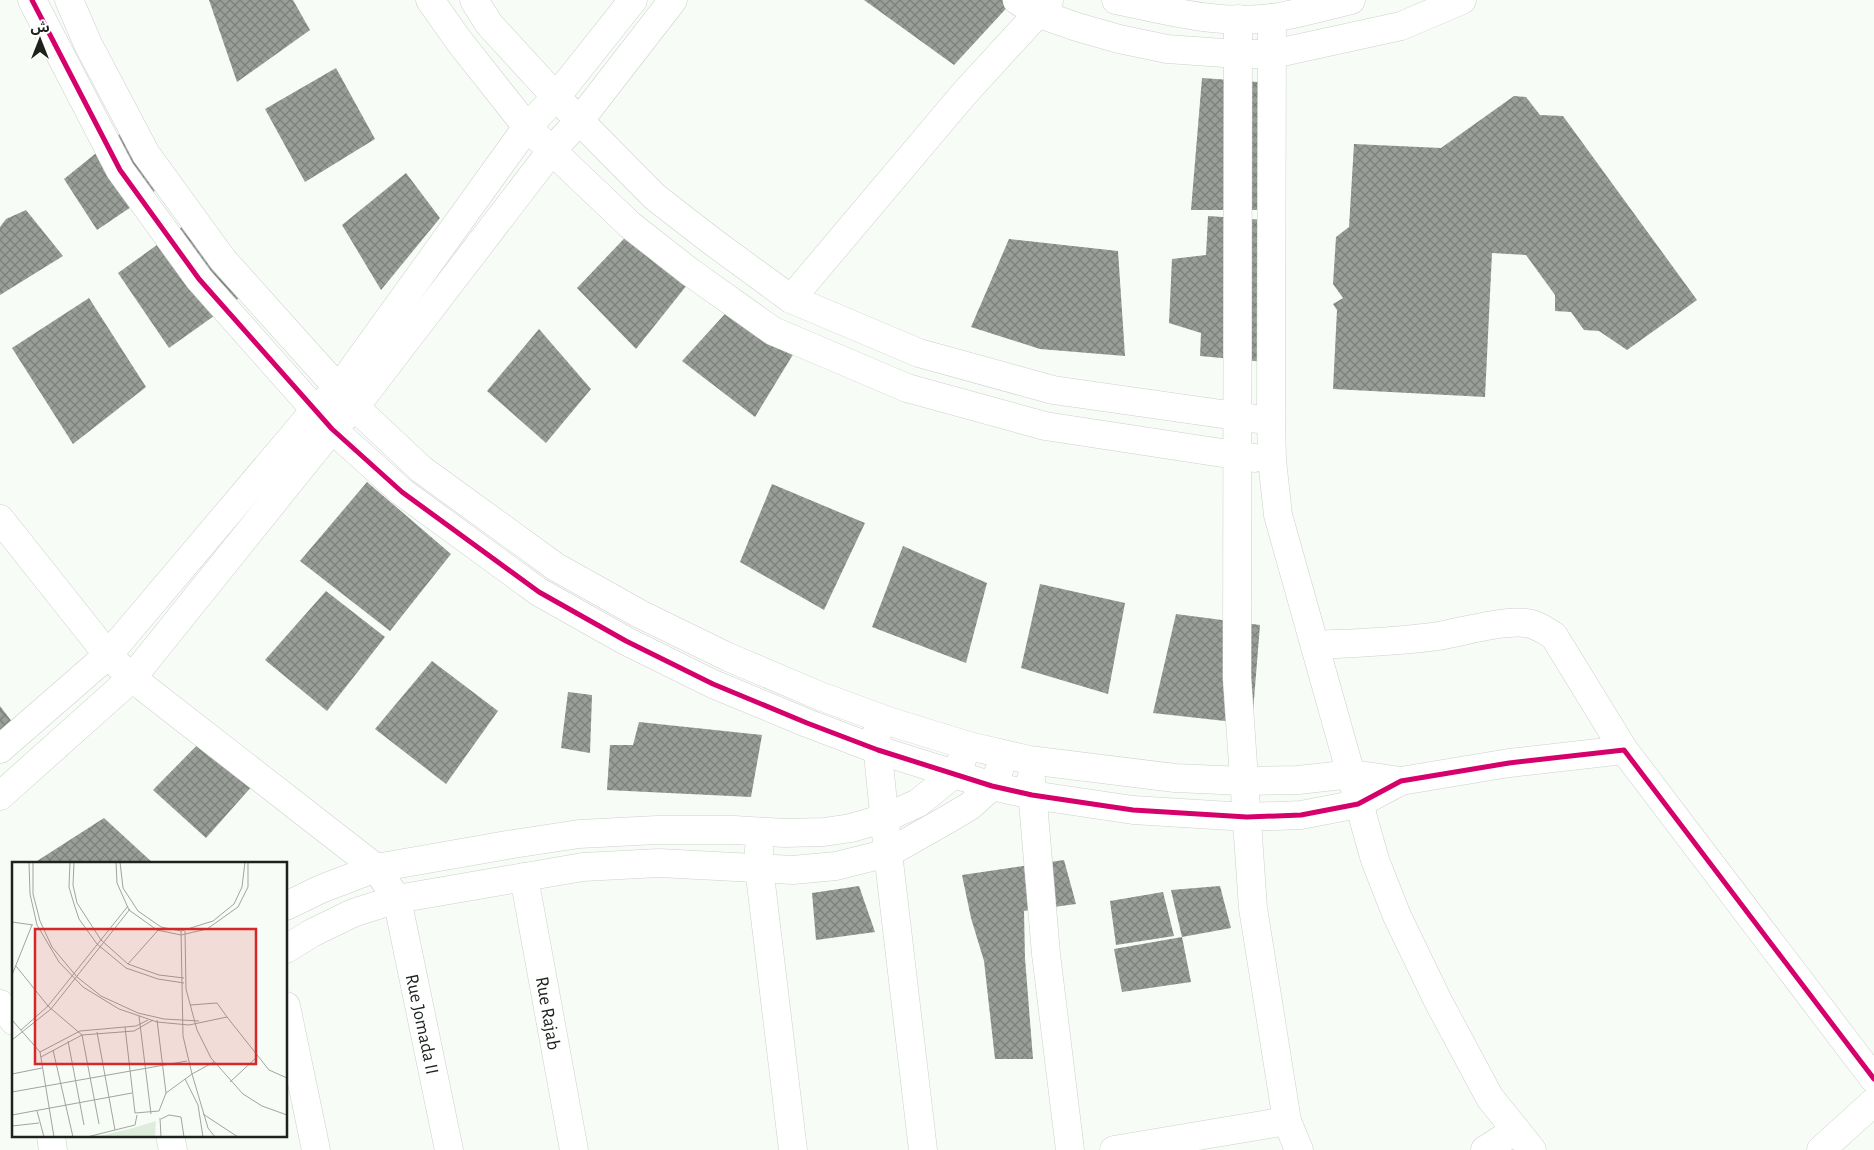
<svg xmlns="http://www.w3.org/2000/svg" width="1874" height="1150" font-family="'Alegreya Sans','Noto Sans Arabic',sans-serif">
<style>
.building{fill:url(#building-cross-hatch)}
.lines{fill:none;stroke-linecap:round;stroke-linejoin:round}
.minor-casing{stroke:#ccd1cb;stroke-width:29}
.minor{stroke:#fefffe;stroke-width:28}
.cycleway-casing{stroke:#fff;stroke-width:8}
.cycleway{stroke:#d6006c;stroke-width:5}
.labels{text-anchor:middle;stroke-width:5;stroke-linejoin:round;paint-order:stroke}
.street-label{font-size:19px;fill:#1c221c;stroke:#fff}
.inset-road{fill:none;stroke:#9fa59f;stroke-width:1}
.view{fill:#d62828;fill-opacity:0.15;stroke:#d62828;stroke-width:2.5}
.inset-edge{fill:none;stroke:#1c221c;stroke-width:2.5}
</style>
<defs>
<pattern id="building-cross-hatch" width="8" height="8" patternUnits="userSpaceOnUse" patternTransform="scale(1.25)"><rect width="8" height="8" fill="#999e98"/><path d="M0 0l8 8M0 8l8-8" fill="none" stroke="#7c807b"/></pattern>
</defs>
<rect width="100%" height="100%" fill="#f7fcf6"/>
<g class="building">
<path d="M 209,0 L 293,0 L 310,30 L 237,82 Z"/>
<path d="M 864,0 L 1014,0 L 954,65 Z"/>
<path d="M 336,68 L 375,139 L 305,182 L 265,109 Z"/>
<path d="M 1202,78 L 1273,83 L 1267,210 L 1191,210 Z"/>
<path d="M 1514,96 L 1526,97 L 1540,115 L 1563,116 L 1697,300 L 1627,350 L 1599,331 L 1584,330 L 1571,312 L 1555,311 L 1555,295 L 1526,255 L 1492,253 L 1485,397 L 1333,389 L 1337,310 L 1333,304 L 1343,298 L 1333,284 L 1336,237 L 1349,227 L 1354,144 L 1441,148 Z"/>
<path d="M 137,120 L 171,180 L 97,230 L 64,179 Z"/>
<path d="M 406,173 L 440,218 L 381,290 L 342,225 Z"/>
<path d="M 26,210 L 63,256 L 0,295 L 0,227 L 6,219 Z"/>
<path d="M 1208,216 L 1266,220 L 1265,362 L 1200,356 L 1201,333 L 1169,323 L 1172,259 L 1206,255 Z"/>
<path d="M 193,219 L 242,296 L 169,348 L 118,273 Z"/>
<path d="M 638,224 L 695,275 L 636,349 L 577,288 Z"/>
<path d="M 1009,239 L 1118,251 L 1125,356 L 1040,349 L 971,327 Z"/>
<path d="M 89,298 L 146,387 L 73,444 L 12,348 Z"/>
<path d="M 734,304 L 800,343 L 755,417 L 682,361 Z"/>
<path d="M 539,329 L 591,389 L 546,443 L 487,391 Z"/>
<path d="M 367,482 L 451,554 L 390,631 L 300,561 Z"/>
<path d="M 772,484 L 865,523 L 824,610 L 740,562 Z"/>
<path d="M 903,546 L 987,583 L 966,663 L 872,627 Z"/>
<path d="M 1040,584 L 1125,603 L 1108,694 L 1021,668 Z"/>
<path d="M 326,591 L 385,637 L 327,711 L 265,660 Z"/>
<path d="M 1176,614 L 1260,625 L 1252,724 L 1153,713 Z"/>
<path d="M 432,661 L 498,711 L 446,784 L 375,729 Z"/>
<path d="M 568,692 L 592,695 L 590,753 L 561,748 Z"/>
<path d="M 0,706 L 13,723 L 0,732 Z"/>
<path d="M 639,722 L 762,735 L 751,797 L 607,790 L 610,745 L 633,745 Z"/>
<path d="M 212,730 L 253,785 L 206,838 L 153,790 Z"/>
<path d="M 104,818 L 154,864 L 40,864 L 37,861 Z"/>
<path d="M 1064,860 L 1076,904 L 1024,911 L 1025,958 L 1033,1059 L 995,1059 L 984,961 L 971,918 L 962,875 Z"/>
<path d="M 859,886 L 875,932 L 816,940 L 812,893 Z"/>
<path d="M 1220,886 L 1231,928 L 1182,937 L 1171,890 Z"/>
<path d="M 1163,892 L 1174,936 L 1116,945 L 1110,901 Z"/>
<path d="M 1182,937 L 1191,982 L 1122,992 L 1114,949 Z"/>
</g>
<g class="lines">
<defs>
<g id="minor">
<path d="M 32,0 L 120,170 L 199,279 L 332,429 L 402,492 L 539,592 L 626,641 L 713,684 L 807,723 L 878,750 L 992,786 L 1032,795 L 1133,810 L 1247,817 L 1301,815 L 1358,804 L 1401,781 L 1509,763 L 1624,750 L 1874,1079"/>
<path d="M 69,0 L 88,44 L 146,154 L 223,260 L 355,407 L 421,469 L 556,567 L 640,614 L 728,657 L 820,696 L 891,722 L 969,746 L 1029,760 L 1175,778 L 1244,781 L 1298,780 L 1352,774 L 1401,781"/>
<path d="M 430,0 L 459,41 L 527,127 L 630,225 L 690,272 L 773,331 L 907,388 L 1045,426 L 1255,458"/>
<path d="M 474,0 L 489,24 L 556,97 L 655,197 L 713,242 L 791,299 L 919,353 L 1053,390 L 1257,419"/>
<path d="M 1017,0 L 1037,13 L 1077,27 L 1119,39 L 1167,49 L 1238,54 L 1273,54 L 1401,26 L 1462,0"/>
<path d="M 1116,0 C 1168,11 1219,25 1272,18 C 1299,14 1325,6 1351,0"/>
<path d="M 1272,18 L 1271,421 L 1272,460 L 1278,515 L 1375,860 L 1397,916 L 1438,1001 L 1490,1098 L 1532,1150"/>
<path d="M 1238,19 L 1237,678 L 1253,908 L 1287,1121 L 1299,1150"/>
<path d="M 791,299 L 963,95 L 1049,1"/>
<path d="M 0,519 L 108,655 L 132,678 L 376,868 L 397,899 L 449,1150"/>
<path d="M 1315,645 C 1356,643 1397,642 1438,636 C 1462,632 1503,620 1526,623 C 1536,624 1545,630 1554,636 L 1624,750"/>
<path d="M 876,734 L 888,853 L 923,1150"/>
<path d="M 0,749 L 108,655 L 315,410 L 339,388 L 527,127 L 556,97 L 633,0"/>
<path d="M 1031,779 L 1046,954 L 1070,1150"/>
<path d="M 0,796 L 132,678 L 332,429 L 355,407 L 552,150 L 580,120 L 673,0"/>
<path d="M 759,849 L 759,867 L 793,1150"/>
<path d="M 524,877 L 574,1150"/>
<path d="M 286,906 L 321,889 L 376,868 L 513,844 L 579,834 L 657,830 L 734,830 L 785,833 L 824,832 L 851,828 L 885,818 L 918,803 L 954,774 L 962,760"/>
<path d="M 286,949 L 312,933 L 353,913 L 397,899 L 583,867 L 659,863 L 793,870 L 836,866 L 888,853 L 943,822 L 970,806 L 992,786 L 999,771"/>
<path d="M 0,1004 L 14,1021"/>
<path d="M 286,1006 L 316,1150"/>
<path d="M 51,1136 L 53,1150"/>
<path d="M 170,1136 L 173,1150"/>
<path d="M 1114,1150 L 1287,1121"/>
<path d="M 1485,1150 L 1516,1130"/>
<path d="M 1821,1150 L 1874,1102"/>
</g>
</defs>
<use href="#minor" class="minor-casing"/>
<use href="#minor" class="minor"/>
<defs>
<path id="cycleway" d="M 32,0 L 120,170 L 199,279 L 332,429 L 402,492 L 539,592 L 626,641 L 713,684 L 807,723 L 878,750 L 992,786 L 1032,795 L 1133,810 L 1247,817 L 1301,815 L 1358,804 L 1401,781 L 1509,763 L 1624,750 L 1874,1079"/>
</defs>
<use href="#cycleway" class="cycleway-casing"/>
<use href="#cycleway" class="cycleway"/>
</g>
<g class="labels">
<g class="street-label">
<text transform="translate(549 1013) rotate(80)" y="7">Rue Rajab</text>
<text transform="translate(423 1024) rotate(78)" y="7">Rue Jomada II</text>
</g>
</g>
<g transform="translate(12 862)">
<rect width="275" height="275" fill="#f7fcf6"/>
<path d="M 144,259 L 143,275 L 83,275 L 121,266 Z" fill="#dfeddd"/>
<path class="inset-road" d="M 17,0 L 18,32 L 25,63 L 47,100 L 71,125 L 107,147 L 145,160 L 177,163 L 215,155 L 257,208 L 275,216M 21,0 L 21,32 L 28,59 L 40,85 L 65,115 L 89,134 L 126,151 L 152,157 L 187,159M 58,0 L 57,25 L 62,42 L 67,57 L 85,82 L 114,106 L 146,117 L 172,121M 62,0 L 61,23 L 65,41 L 89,78 L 116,102 L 147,113 L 172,116M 104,0 L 105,21 L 117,48 L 145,68 L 169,73 L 195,67 L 226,45 L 236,25 L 236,0M 108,0 L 111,26 L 126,49 L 149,65 L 169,69 L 201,59 L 222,42 L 230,25 L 233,0M 0,60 L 21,63M 173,69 L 174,127 L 185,168 L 199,196 L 231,232 L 250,244 L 275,253M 116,102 L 148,66M 4,104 L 36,144 L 70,173 L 87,262M 0,113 L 20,63M 178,143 L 205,141 L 215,155M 127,154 L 139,252M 0,158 L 28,190 L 42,275M 145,158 L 154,231M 113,165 L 123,251 L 147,249 L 154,231 L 180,212 L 171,174 L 169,69M 9,168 L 36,144 L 116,44M 85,170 L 103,268M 0,178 L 39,147 L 118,47M 56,179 L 72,263M 41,188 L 61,275M 28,190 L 68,169 L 124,164 L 136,158M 29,195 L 70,173 L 122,169 L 141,158M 202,200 L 180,212 L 196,266 L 203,275M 0,212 L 30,206M 173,217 L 186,243 L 191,275M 218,220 L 245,195M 0,230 L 175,199M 25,249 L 32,275M 191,252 L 226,275M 0,253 L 120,231M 148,256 L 149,275M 149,257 L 157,253 L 169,255 L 172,275M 0,264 L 27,261M 75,275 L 123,263 L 125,253"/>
<path class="view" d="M 23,67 L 244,67 L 244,202 L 23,202 Z"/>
<rect width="275" height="275" class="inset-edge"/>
</g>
<g transform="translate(40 40)" stroke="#ffffff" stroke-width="4" paint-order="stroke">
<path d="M0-4L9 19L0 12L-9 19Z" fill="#1c221c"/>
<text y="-8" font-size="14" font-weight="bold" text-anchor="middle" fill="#1c221c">ش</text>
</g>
</svg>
